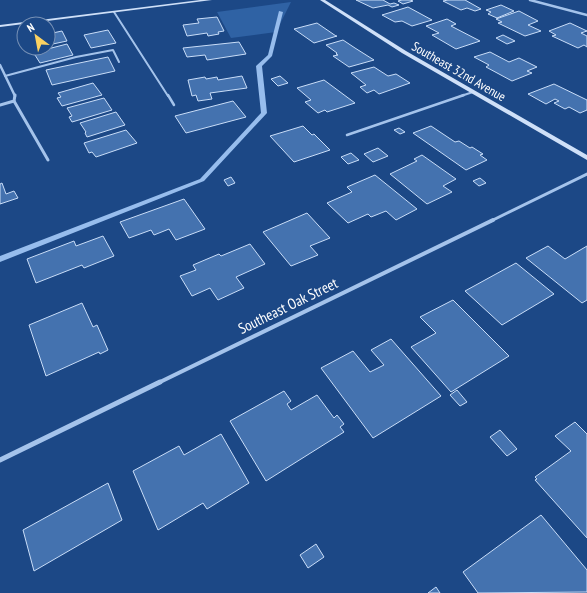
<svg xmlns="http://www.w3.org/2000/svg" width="587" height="593" font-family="'PT Sans Narrow',sans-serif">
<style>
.green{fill:#2f62a4}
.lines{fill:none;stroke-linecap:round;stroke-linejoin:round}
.stream{fill:#97bded;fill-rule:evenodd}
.building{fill:#4472af;stroke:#c9ddf8}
.service-far1{stroke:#a4c3eb;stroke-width:2}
.service{stroke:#a4c3eb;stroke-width:2.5}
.minor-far3{stroke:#a4c3eb;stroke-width:2.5}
.minor-far2{stroke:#a4c3eb;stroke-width:3}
.minor-far1{stroke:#a4c3eb;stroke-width:4}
.minor{stroke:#a4c3eb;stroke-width:5}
.secondary{fill:#cfe0f8;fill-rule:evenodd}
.labels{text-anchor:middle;stroke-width:3;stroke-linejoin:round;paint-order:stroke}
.far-street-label{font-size:13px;fill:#fff;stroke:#1c4886}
.street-label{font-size:15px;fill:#fff;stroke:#1c4886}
</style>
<rect width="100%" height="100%" fill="#1c4886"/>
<path class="green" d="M 291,2 L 276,32 L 231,38 L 217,12 Z"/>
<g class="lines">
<path class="stream" d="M 279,11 L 283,12 L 272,56 L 262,66 L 267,113 L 204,181 L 0,262 L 0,256 L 200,179 L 261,113 L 256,66 L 268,55 Z"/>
</g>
<g class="building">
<path d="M 356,0 L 383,0 L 390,4 L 394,3 L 399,5 L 392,7 L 388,5 L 373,8 Z"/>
<path d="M 402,0 L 410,0 L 413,1 L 403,4 L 398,1 Z"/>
<path d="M 448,0 L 465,0 L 481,9 L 475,11 L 467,8 L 461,10 L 443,1 Z"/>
<path d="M 501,5 L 514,11 L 497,18 L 488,14 L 491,12 L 486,10 Z"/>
<path d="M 408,7 L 432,20 L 412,26 L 402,21 L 395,22 L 382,15 Z"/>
<path d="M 519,11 L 538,21 L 528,25 L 541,31 L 525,36 L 498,23 L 502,22 L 496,19 Z"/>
<path d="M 217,17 L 224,31 L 218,32 L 219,34 L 208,36 L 207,33 L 187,36 L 183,25 L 199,23 L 197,19 Z"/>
<path d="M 447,19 L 456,24 L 451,26 L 480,41 L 456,49 L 432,35 L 439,33 L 426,26 Z"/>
<path d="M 317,23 L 336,36 L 337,36 L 314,43 L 294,29 Z"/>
<path d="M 570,23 L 587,31 L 581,33 L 587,36 L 587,47 L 584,45 L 578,48 L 552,36 L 556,35 L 549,31 Z"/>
<path d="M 108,30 L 116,43 L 91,48 L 84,35 Z"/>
<path d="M 62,31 L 67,41 L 48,45 L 48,34 Z"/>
<path d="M 503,35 L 515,41 L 507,44 L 496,38 Z"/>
<path d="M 343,40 L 355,48 L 374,60 L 349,67 L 333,56 L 338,55 L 336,54 L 337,53 L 326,45 Z"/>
<path d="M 239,42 L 246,54 L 207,60 L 205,55 L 187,57 L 183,48 Z"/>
<path d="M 67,44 L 73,55 L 40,63 L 35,55 L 32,53 Z"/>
<path d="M 490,52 L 509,62 L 519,58 L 537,67 L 527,71 L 532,73 L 512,81 L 486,67 L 489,65 L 474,57 Z"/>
<path d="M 108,57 L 115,71 L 52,85 L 46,70 Z"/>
<path d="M 374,67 L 388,76 L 396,74 L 410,83 L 379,94 L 374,90 L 367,93 L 360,87 L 366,85 L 351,73 Z"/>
<path d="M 242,76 L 247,88 L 210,93 L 212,99 L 198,101 L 196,95 L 192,96 L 188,80 L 205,77 L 206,79 L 217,77 L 218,80 Z"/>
<path d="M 280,76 L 288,83 L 278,86 L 271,79 Z"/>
<path d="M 324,80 L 355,103 L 327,112 L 325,110 L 318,113 L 305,102 L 311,100 L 297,88 Z"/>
<path d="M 93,83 L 102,95 L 62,106 L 57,98 L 61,97 L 58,93 Z"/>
<path d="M 554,84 L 587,100 L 587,110 L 580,113 L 569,107 L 565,109 L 554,103 L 559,101 L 555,99 L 546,104 L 528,94 Z"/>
<path d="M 104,98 L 112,110 L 72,122 L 69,117 L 72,116 L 67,108 Z"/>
<path d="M 233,101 L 246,117 L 186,133 L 175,116 Z"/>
<path d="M 116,112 L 125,125 L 87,137 L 85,133 L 86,132 L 80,123 Z"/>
<path d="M 303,126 L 312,135 L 314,134 L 330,150 L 294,162 L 270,136 Z"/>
<path d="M 431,126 L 455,142 L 459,141 L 470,148 L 472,147 L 483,154 L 480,155 L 487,160 L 466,170 L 413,133 Z"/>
<path d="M 399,128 L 405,132 L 400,134 L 394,130 Z"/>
<path d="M 126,130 L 137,143 L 96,157 L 92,152 L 89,153 L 84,143 Z"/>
<path d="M 378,148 L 388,156 L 373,162 L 364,154 Z"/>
<path d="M 351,153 L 359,160 L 348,164 L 341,157 Z"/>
<path d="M 422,155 L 456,179 L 443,186 L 452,192 L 427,204 L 390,174 L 417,161 L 414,159 Z"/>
<path d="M 375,175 L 417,209 L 396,220 L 386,211 L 371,217 L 368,214 L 348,223 L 327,203 L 352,192 L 347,187 Z"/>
<path d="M 231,177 L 235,183 L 228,186 L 224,180 Z"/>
<path d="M 480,178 L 486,183 L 479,186 L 473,181 Z"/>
<path d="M 2,183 L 6,194 L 14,191 L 18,198 L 0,204 L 0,184 Z"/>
<path d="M 184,199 L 205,229 L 176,240 L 169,229 L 154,235 L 151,230 L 129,238 L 120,222 Z"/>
<path d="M 307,213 L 330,238 L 310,246 L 318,255 L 291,266 L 263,232 Z"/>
<path d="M 103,236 L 114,256 L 84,268 L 82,265 L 36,283 L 27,259 L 74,241 L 76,246 Z"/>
<path d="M 250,244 L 265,264 L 236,277 L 244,288 L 218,300 L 210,288 L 192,296 L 180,276 L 196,270 L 193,265 L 219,254 L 221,256 Z"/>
<path d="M 548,246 L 565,259 L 587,246 L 587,300 L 582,303 L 526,258 Z"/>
<path d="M 516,263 L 554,294 L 502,325 L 465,291 Z"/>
<path d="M 453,300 L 509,356 L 451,392 L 411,347 L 436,333 L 420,317 Z"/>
<path d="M 82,303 L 93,327 L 97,325 L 108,350 L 100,354 L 99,352 L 46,376 L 29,325 Z"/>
<path d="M 391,339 L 441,396 L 373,438 L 321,368 L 353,351 L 370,372 L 384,365 L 371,350 Z"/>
<path d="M 457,390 L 467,402 L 460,406 L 450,395 Z"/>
<path d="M 284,391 L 291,401 L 287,404 L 291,410 L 317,395 L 334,418 L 337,415 L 344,424 L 340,427 L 344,432 L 266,481 L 230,421 Z"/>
<path d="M 575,422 L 587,434 L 587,538 L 535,480 L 537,479 L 535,477 L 571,451 L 555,436 Z"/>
<path d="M 500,430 L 517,449 L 507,456 L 490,437 Z"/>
<path d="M 221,434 L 249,483 L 207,509 L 203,503 L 158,530 L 133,471 L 179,446 L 184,455 Z"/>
<path d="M 108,483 L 122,520 L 34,571 L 23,530 Z"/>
<path d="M 541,515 L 587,570 L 587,592 L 478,593 L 463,572 Z"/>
<path d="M 316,544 L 324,557 L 308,568 L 300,555 Z"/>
<path d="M 436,587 L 440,593 L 428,593 Z"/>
</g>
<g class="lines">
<g class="service-far1">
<path d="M 114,12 L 168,96"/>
<path d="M 5,76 L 76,57 L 113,50 L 119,62"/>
<path d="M 461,96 L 473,92"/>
</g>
<g class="service">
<path d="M 168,95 L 174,105"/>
<path d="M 347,135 L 464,95"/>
</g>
<g class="minor-far3">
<path d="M 530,0 L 587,15"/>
<path d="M 0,65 L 15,96"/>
</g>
<g class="minor-far2">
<path d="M 14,101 L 48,160"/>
<path d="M 0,105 L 14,101 L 15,95"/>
<path d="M 491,221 L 587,174"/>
</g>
<path class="minor-far1" d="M 158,383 L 493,220"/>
<path class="minor" d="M 0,460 L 160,382"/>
<g class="secondary">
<path d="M 200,0 L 212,0 L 0,27 L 0,25 Z"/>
<path d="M 320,0 L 325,0 L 406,51 L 587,155 L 587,160 L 402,53 Z"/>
</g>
</g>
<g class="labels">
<g class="far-street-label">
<text transform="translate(459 71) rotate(30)" y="5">Southeast 32nd Avenue</text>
</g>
<g class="street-label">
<text transform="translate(288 306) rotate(-26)" y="5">Southeast Oak Street</text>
</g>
</g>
<g transform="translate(36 36) rotate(328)"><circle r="19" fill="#1c4886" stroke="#7791b6"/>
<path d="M0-3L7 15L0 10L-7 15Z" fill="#fcd261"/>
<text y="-6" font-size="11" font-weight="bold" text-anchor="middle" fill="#ffffff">N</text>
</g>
</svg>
